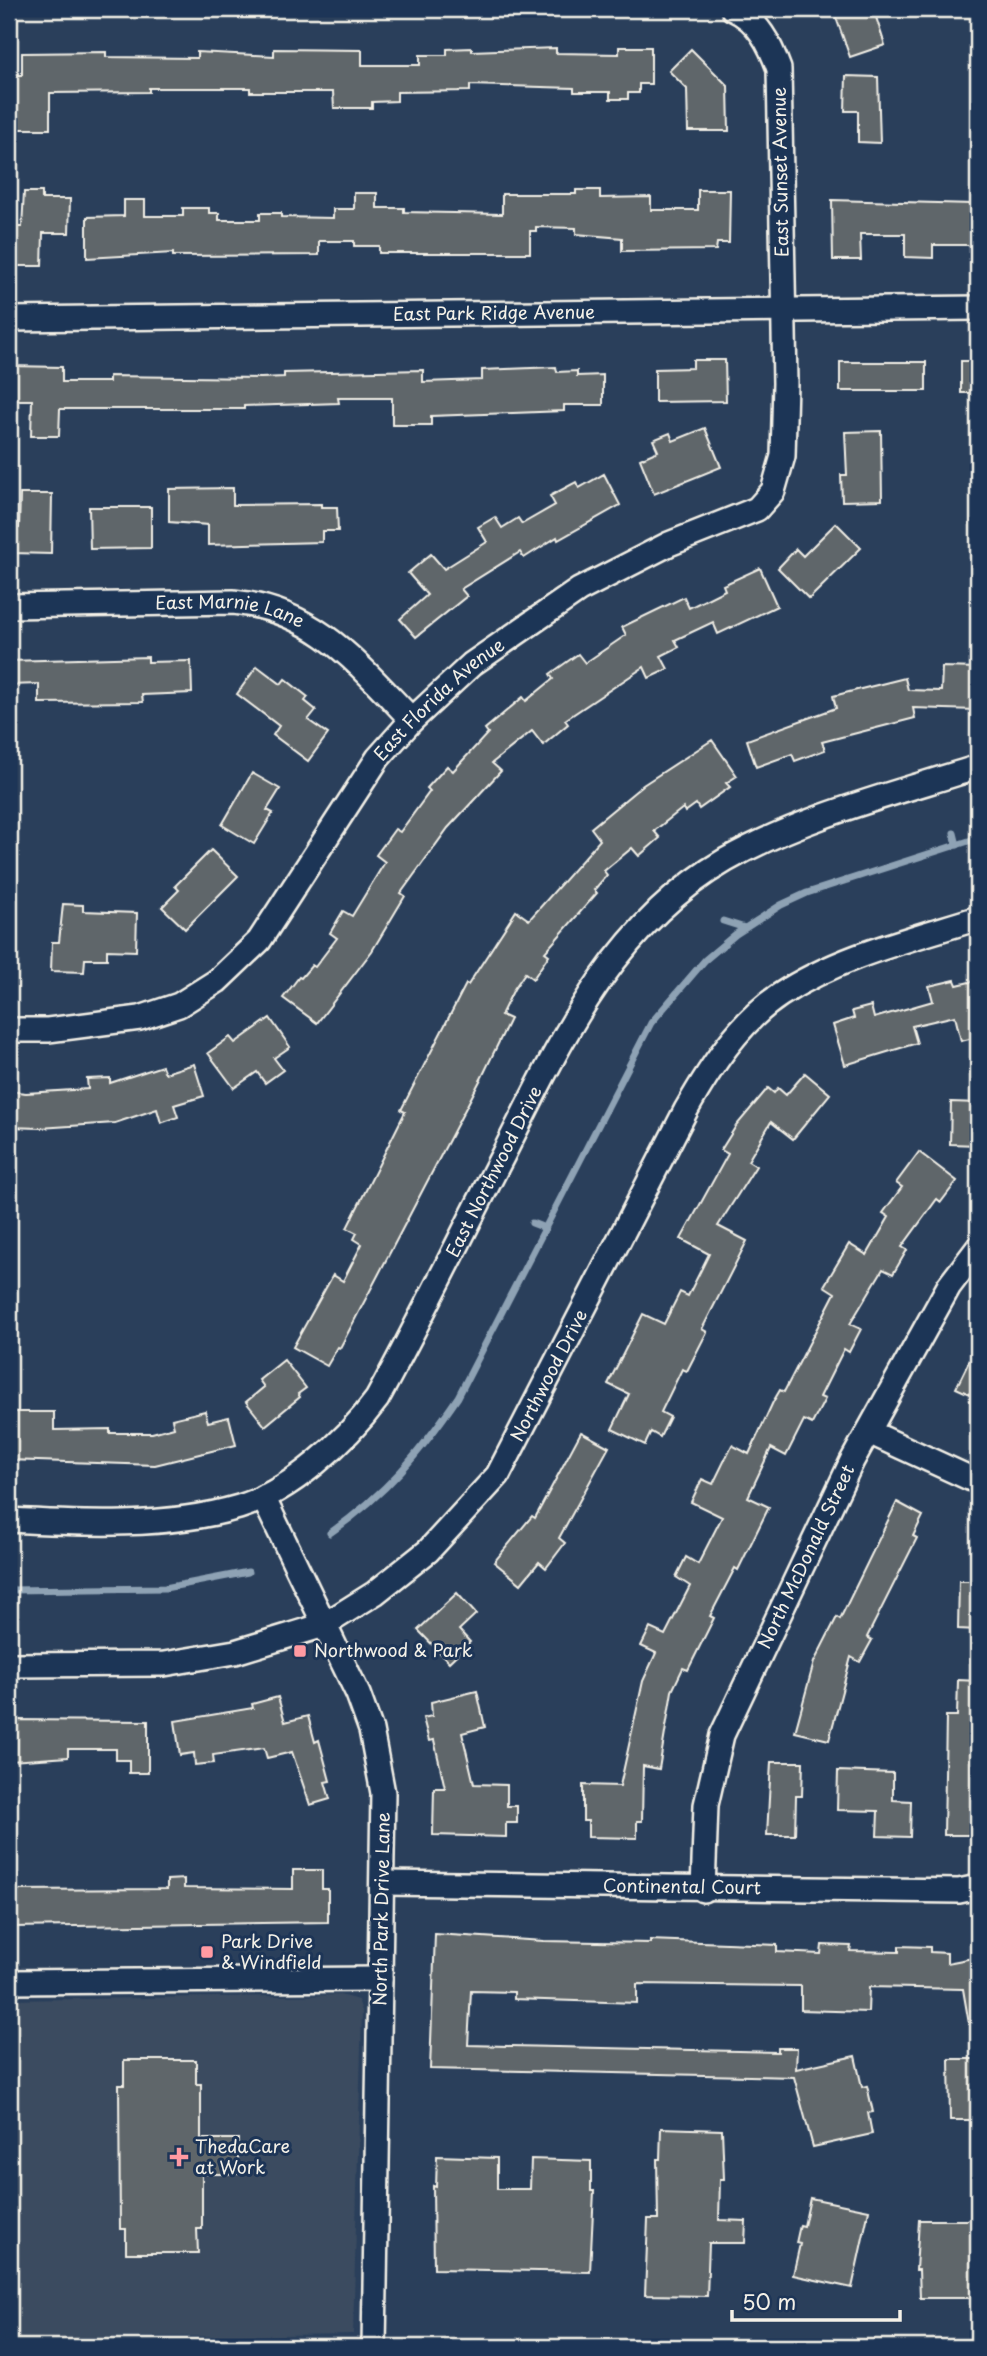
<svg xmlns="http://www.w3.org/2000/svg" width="987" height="2356" font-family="'Playpen Sans',sans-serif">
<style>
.built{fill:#3a4b60}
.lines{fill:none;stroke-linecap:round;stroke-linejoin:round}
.stream{stroke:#8ea2b4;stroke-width:7}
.building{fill:#5f666b;stroke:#f4f1e8;stroke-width:2}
.street-casing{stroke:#f4f1e8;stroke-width:28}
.street{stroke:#1d3557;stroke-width:23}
.poi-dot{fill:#ff9aa2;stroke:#1d3557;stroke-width:2.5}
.labels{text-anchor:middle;stroke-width:6;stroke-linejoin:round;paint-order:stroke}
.street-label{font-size:18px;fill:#f4f1e8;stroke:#1d3557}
.poi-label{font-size:18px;fill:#f4f1e8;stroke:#1d3557;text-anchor:start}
</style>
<rect width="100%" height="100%" fill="#2a3f5b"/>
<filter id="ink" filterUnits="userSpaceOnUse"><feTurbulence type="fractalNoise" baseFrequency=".0143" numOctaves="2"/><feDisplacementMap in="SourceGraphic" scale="14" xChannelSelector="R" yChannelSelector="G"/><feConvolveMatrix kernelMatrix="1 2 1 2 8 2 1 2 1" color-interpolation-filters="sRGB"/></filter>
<g filter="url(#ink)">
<path class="built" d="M 340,1995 L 358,2000 L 362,2011 L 353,2334 L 17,2339 L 9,2180 L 9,2000 Z"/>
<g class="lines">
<g class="stream">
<path d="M 954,833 L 957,845"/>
<path d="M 723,921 L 745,928"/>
<path d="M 532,1223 L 545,1228"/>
<path d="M 330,1533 C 386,1494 420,1453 458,1397 L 651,1023 L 705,960 L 736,934 L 781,905 L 807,893 L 978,838"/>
<path d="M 9,1590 L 165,1588 L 248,1572"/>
</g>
</g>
<g class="building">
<path d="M 833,9 L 869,9 L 871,15 L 875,14 L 885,45 L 850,57 Z"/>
<path d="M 619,47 L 651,47 L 651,84 L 639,84 L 639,93 L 628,93 L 628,99 L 610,99 L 610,92 L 574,92 L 574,88 L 470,85 L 470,91 L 397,92 L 397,101 L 372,102 L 372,108 L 334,108 L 333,92 L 250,92 L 250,88 L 149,88 L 149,92 L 50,93 L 50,129 L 15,129 L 15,75 L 22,75 L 22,53 L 106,52 L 106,57 L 197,58 L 197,52 L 274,56 L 274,49 L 362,50 L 362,65 L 420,65 L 420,55 L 447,55 L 447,49 L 472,48 L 472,51 L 556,48 L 556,53 L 619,54 Z"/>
<path d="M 691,49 L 728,86 L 729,131 L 688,131 L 687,89 L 669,71 Z"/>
<path d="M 846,76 L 878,77 L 880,143 L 858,142 L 858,111 L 845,111 Z"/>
<path d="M 576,190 L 600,190 L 600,198 L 651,197 L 651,210 L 698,210 L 698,190 L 730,190 L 729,243 L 717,243 L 716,250 L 622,251 L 622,238 L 576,234 L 576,228 L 536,227 L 536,231 L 530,231 L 530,253 L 379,253 L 379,246 L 354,246 L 354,241 L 319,241 L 319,255 L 173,256 L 173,253 L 87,258 L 87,217 L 124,216 L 124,200 L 145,200 L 145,216 L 183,216 L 183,208 L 209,208 L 209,213 L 219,213 L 219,220 L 260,220 L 260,213 L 281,213 L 281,217 L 333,218 L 333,209 L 354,209 L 354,193 L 377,193 L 377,208 L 404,208 L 404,212 L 502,214 L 502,194 L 576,194 Z"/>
<path d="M 24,192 L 42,192 L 42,199 L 70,199 L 69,233 L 43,233 L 42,266 L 16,266 L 16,259 L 12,259 L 13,227 L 22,227 Z"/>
<path d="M 832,200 L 972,204 L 972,245 L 933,245 L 933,258 L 905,257 L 905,234 L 860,234 L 861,260 L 833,260 Z"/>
<path d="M 693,360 L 725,360 L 726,401 L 655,402 L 655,369 L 693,368 Z"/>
<rect x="961" y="361" width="17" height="32"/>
<rect x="840" y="362" width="86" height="29"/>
<path d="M 11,366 L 62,367 L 62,382 L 109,382 L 109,376 L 261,378 L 284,377 L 284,373 L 423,370 L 423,382 L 482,380 L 482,370 L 556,367 L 557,372 L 577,371 L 577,376 L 603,375 L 603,405 L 564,405 L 564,411 L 431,416 L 431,425 L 392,425 L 392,398 L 338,398 L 339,403 L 244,406 L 244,409 L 60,409 L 59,436 L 31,436 L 32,400 L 11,400 Z"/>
<path d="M 705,428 L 721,467 L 654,494 L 640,459 L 658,451 L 653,440 L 670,433 L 673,441 Z"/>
<path d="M 881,431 L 882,500 L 842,501 L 841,475 L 847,475 L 845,432 Z"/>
<path d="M 604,474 L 620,505 L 558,540 L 557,537 L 524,558 L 520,552 L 461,589 L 467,596 L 416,637 L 400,619 L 427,595 L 408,573 L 431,554 L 444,569 L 487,542 L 478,527 L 495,517 L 502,528 L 518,518 L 522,524 L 555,505 L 550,496 L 576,482 L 579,488 Z"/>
<path d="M 233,488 L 233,505 L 321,504 L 321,507 L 337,507 L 338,531 L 322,531 L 322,542 L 208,545 L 208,525 L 169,522 L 169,489 Z"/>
<path d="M 20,494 L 52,494 L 51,554 L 12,553 L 13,528 L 19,528 Z"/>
<path d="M 89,507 L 151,507 L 151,548 L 90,549 Z"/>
<path d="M 836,523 L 861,548 L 809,599 L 778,568 L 796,549 L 803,556 Z"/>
<path d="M 760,568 L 777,606 L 718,634 L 713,622 L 675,640 L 679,647 L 661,656 L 668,669 L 649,678 L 644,667 L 565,720 L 568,724 L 543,745 L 532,731 L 492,763 L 501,771 L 448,828 L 401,893 L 405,896 L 372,951 L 317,1023 L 283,998 L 299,977 L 301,978 L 312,965 L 315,967 L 337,938 L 330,933 L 343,911 L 352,916 L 385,862 L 376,855 L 395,829 L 400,832 L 430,791 L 427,788 L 447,766 L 453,771 L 488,733 L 485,729 L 523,697 L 526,701 L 553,679 L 550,674 L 578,654 L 585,663 L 626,635 L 622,627 L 684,597 L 689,608 L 725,590 L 723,585 Z"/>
<path d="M 148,657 L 148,662 L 191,661 L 192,693 L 142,695 L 143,702 L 39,703 L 39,684 L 9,685 L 9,661 Z"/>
<path d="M 257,666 L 281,684 L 285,679 L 308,697 L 305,701 L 316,710 L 308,720 L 328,734 L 308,761 L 273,735 L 279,726 L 237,694 Z"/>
<path d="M 942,667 L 978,668 L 976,710 L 913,708 L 915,718 L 822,742 L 825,750 L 795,761 L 792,754 L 756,767 L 747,740 L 836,708 L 833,696 L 905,678 L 908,690 L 941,691 Z"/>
<path d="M 712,740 L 737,776 L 726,783 L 730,787 L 699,809 L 696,804 L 685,812 L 683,808 L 654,831 L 660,838 L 639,856 L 632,848 L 604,871 L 607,875 L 594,890 L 597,893 L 545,952 L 549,955 L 533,979 L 525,973 L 514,989 L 501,1015 L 510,1019 L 483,1075 L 340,1348 L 338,1347 L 327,1366 L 293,1347 L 333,1275 L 343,1281 L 362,1244 L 354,1239 L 357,1233 L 347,1228 L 405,1112 L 401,1110 L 466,984 L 468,985 L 516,911 L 529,920 L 600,840 L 591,828 L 643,785 Z"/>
<path d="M 252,773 L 280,789 L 267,810 L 273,813 L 254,844 L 222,825 Z"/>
<path d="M 211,850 L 238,876 L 185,929 L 162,907 L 179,890 L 175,886 Z"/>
<path d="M 63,904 L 83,905 L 83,911 L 137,913 L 136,951 L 107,950 L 107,959 L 85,959 L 84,972 L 51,971 L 52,942 L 59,942 Z"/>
<path d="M 955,980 L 957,985 L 978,980 L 978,1037 L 961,1041 L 955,1016 L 912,1026 L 917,1043 L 845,1065 L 833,1025 L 854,1018 L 852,1011 L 871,1006 L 874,1018 L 933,1001 L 929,986 Z"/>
<path d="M 270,1018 L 290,1047 L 274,1058 L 283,1070 L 265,1083 L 257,1072 L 234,1088 L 208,1053 L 230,1037 L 235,1043 Z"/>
<path d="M 194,1064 L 204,1096 L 174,1105 L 178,1117 L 161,1123 L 157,1109 L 115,1123 L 40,1128 L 9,1127 L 9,1091 L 26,1093 L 88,1089 L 87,1079 L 110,1078 L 110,1083 L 162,1066 L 165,1073 Z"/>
<path d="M 805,1073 L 830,1094 L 793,1139 L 771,1122 L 748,1161 L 756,1166 L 718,1226 L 747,1241 L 702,1329 L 707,1332 L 687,1371 L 682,1369 L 661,1412 L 670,1417 L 660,1437 L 651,1432 L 645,1445 L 612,1429 L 629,1394 L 608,1384 L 643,1314 L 664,1324 L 680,1292 L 688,1296 L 709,1254 L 681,1239 L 728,1154 L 721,1150 L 736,1126 L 768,1088 L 774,1093 L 778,1088 L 786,1095 Z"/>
<path d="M 951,1102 L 978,1103 L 978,1145 L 950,1144 Z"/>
<path d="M 919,1152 L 957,1181 L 941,1202 L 937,1199 L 902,1247 L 907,1250 L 893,1274 L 883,1269 L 850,1324 L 861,1329 L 849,1352 L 844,1349 L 820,1397 L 825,1399 L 812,1424 L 804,1420 L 786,1456 L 771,1448 L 748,1497 L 769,1507 L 738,1570 L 735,1568 L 710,1616 L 714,1618 L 688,1670 L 683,1668 L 672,1691 L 659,1769 L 643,1766 L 642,1821 L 637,1821 L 637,1838 L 588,1837 L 588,1821 L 583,1821 L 583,1785 L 620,1786 L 643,1681 L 656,1653 L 641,1646 L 650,1628 L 665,1635 L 690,1586 L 676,1577 L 686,1557 L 698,1564 L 722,1517 L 691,1502 L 702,1479 L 713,1484 L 732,1445 L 749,1454 L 773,1402 L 780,1390 L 784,1392 L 835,1293 L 824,1286 L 849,1244 L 867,1255 L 889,1217 L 883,1213 L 902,1187 L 896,1183 Z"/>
<path d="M 978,1343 L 978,1398 L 956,1388 Z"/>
<path d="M 284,1360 L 306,1388 L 298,1394 L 300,1397 L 265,1426 L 246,1402 L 264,1387 L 259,1380 Z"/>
<path d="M 205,1411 L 208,1422 L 229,1417 L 236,1445 L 155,1465 L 9,1460 L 9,1412 L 54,1412 L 54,1430 L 110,1429 L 110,1433 L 152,1433 L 174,1427 L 172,1419 Z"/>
<path d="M 581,1432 L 609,1447 L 559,1538 L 565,1543 L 546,1568 L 539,1562 L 521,1584 L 494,1562 L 532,1516 L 535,1518 Z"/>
<path d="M 897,1502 L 923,1516 L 913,1536 L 917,1538 L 867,1637 L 872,1640 L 860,1662 L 851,1657 L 829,1740 L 795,1732 L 814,1662 L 837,1617 L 840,1619 Z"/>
<path d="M 959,1581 L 978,1581 L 978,1630 L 958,1629 Z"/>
<path d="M 457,1593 L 476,1614 L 459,1630 L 470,1642 L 449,1662 L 418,1630 Z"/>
<path d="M 958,1680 L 978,1681 L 977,1806 L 972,1806 L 971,1835 L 944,1835 L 946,1716 L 957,1716 Z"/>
<path d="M 477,1691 L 485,1727 L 462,1733 L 474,1784 L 507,1785 L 507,1806 L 517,1806 L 517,1823 L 506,1823 L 506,1837 L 433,1835 L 434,1788 L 445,1788 L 434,1740 L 429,1741 L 423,1718 L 432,1716 L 431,1702 Z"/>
<path d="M 278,1697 L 285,1722 L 308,1716 L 315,1742 L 319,1740 L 330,1781 L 325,1782 L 330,1799 L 310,1805 L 292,1752 L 267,1758 L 264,1748 L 213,1755 L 214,1763 L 195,1765 L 194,1753 L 180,1755 L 175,1721 L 253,1708 L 252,1704 Z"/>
<path d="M 11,1720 L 148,1721 L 148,1773 L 129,1773 L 129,1760 L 116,1760 L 116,1749 L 68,1749 L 68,1757 L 11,1761 Z"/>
<path d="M 771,1762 L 803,1762 L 802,1796 L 796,1796 L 795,1835 L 767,1835 Z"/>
<path d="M 838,1771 L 893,1773 L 893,1800 L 911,1801 L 910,1837 L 877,1836 L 878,1811 L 837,1810 Z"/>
<path d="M 293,1870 L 322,1870 L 322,1889 L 328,1889 L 328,1922 L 14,1927 L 14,1890 L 167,1889 L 167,1880 L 184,1879 L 184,1888 L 293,1889 Z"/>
<path d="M 435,1934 L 544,1941 L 650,1943 L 650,1940 L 777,1945 L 777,1952 L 821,1954 L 822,1945 L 851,1946 L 850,1951 L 899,1952 L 899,1946 L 930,1947 L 930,1952 L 947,1953 L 947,1963 L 978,1957 L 978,2023 L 969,2024 L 963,1989 L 869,1987 L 868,2012 L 801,2010 L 801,1986 L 637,1984 L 637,2003 L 514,1999 L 514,1992 L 471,1991 L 468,2045 L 778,2052 L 778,2048 L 797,2048 L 796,2069 L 855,2056 L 862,2087 L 867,2086 L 873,2112 L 868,2113 L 872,2134 L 813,2147 L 794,2077 L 430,2069 Z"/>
<path d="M 949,2059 L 978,2059 L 978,2120 L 950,2120 Z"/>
<path d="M 124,2060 L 196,2060 L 196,2084 L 201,2084 L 201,2139 L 238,2139 L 238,2174 L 202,2174 L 202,2229 L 197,2229 L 198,2253 L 126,2253 L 126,2229 L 120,2229 L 119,2085 L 124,2085 Z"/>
<path d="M 661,2128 L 722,2130 L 724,2179 L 720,2179 L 719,2220 L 746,2221 L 745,2243 L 709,2243 L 707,2296 L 645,2295 L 648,2219 L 658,2219 L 657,2159 L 660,2159 Z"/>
<path d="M 437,2156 L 497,2158 L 497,2189 L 530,2189 L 531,2159 L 591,2161 L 591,2191 L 594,2191 L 590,2272 L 434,2269 L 433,2186 L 436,2187 Z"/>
<path d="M 810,2198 L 869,2210 L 852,2288 L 793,2275 L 800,2244 L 796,2243 L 800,2225 L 804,2226 Z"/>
<path d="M 919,2220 L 978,2220 L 978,2298 L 920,2298 L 919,2270 L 916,2270 Z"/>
</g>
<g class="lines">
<defs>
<g id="street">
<path id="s1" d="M 9,319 L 978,308"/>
<path id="s2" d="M 9,606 L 233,602 C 316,610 357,663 412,720"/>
<path id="s3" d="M 9,1030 L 48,1030 L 140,1018 L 179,1005 L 217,981 L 259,941 L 378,758 L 412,720 L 472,664 L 579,590 L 669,544 L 757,509 L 773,491 L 783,456 L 785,383 L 779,69 C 770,44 758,20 733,9"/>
<path d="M 869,1432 L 978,1482"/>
<path d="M 263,1497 L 358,1694 L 371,1730 L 383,1793 L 374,2347"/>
<path id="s4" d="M 9,1520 C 83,1524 167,1528 239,1507 C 290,1492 346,1441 377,1399 C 421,1319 461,1236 503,1155 C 559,1044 613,925 726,860 C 804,816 893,794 978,767"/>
<path id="s5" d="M 9,1665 L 164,1664 L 235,1652 L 324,1625 L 375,1593 L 428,1551 L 498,1475 L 686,1110 C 710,1068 739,1022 780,995 C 839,956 912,939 978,918"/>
<path id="s6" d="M 384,1883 L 959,1891 L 978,1887"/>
<path id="s7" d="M 703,1890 L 706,1805 L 722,1735 L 852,1461 L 949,1286 L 978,1248"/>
<path d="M 9,1982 L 380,1979"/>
</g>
</defs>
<use href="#street" class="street-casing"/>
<use href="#street" class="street"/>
</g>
</g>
<g class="poi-dot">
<rect x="293" y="1644" width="14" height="14" rx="3.5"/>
<rect x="200" y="1945" width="14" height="14" rx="3.5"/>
<path d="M175.5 2146.5h7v7h7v7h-7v7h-7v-7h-7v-7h7z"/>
</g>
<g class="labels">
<g class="street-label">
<text transform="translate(781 172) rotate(-91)" y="6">East Sunset Avenue</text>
<text dy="6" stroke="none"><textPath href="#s1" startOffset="485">East Park Ridge Avenue</textPath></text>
<text dy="6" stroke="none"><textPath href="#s2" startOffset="222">East Marnie Lane</textPath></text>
<text dy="6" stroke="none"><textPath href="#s3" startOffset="579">East Florida Avenue</textPath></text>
<text dy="6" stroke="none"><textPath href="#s4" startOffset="665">East Northwood Drive</textPath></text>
<text dy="6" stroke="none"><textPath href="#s5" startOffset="663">Northwood Drive</textPath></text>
<text dy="6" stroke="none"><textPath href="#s7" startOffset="354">North McDonald Street</textPath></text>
<text dy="6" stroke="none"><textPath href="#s6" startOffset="298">Continental Court</textPath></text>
<text transform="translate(382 1909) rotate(-89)" y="6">North Park Drive Lane</text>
</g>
<g class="poi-label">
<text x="314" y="1657">Northwood &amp; Park</text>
<text x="221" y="1948">Park Drive<tspan x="221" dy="21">&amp; Windfield</tspan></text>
<text x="195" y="2153">ThedaCare<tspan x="195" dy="21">at Work</tspan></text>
</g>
</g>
<rect width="987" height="2356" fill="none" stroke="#1d3557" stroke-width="35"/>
<rect x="18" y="18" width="952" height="2321" fill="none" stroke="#f4f1e8" stroke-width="2.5" filter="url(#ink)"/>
<path d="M732 2310v10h168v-10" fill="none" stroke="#f4f1e8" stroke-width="3.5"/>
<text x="742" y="2310" font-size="21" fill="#f4f1e8" stroke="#1d3557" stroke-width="5" paint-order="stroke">50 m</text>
</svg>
